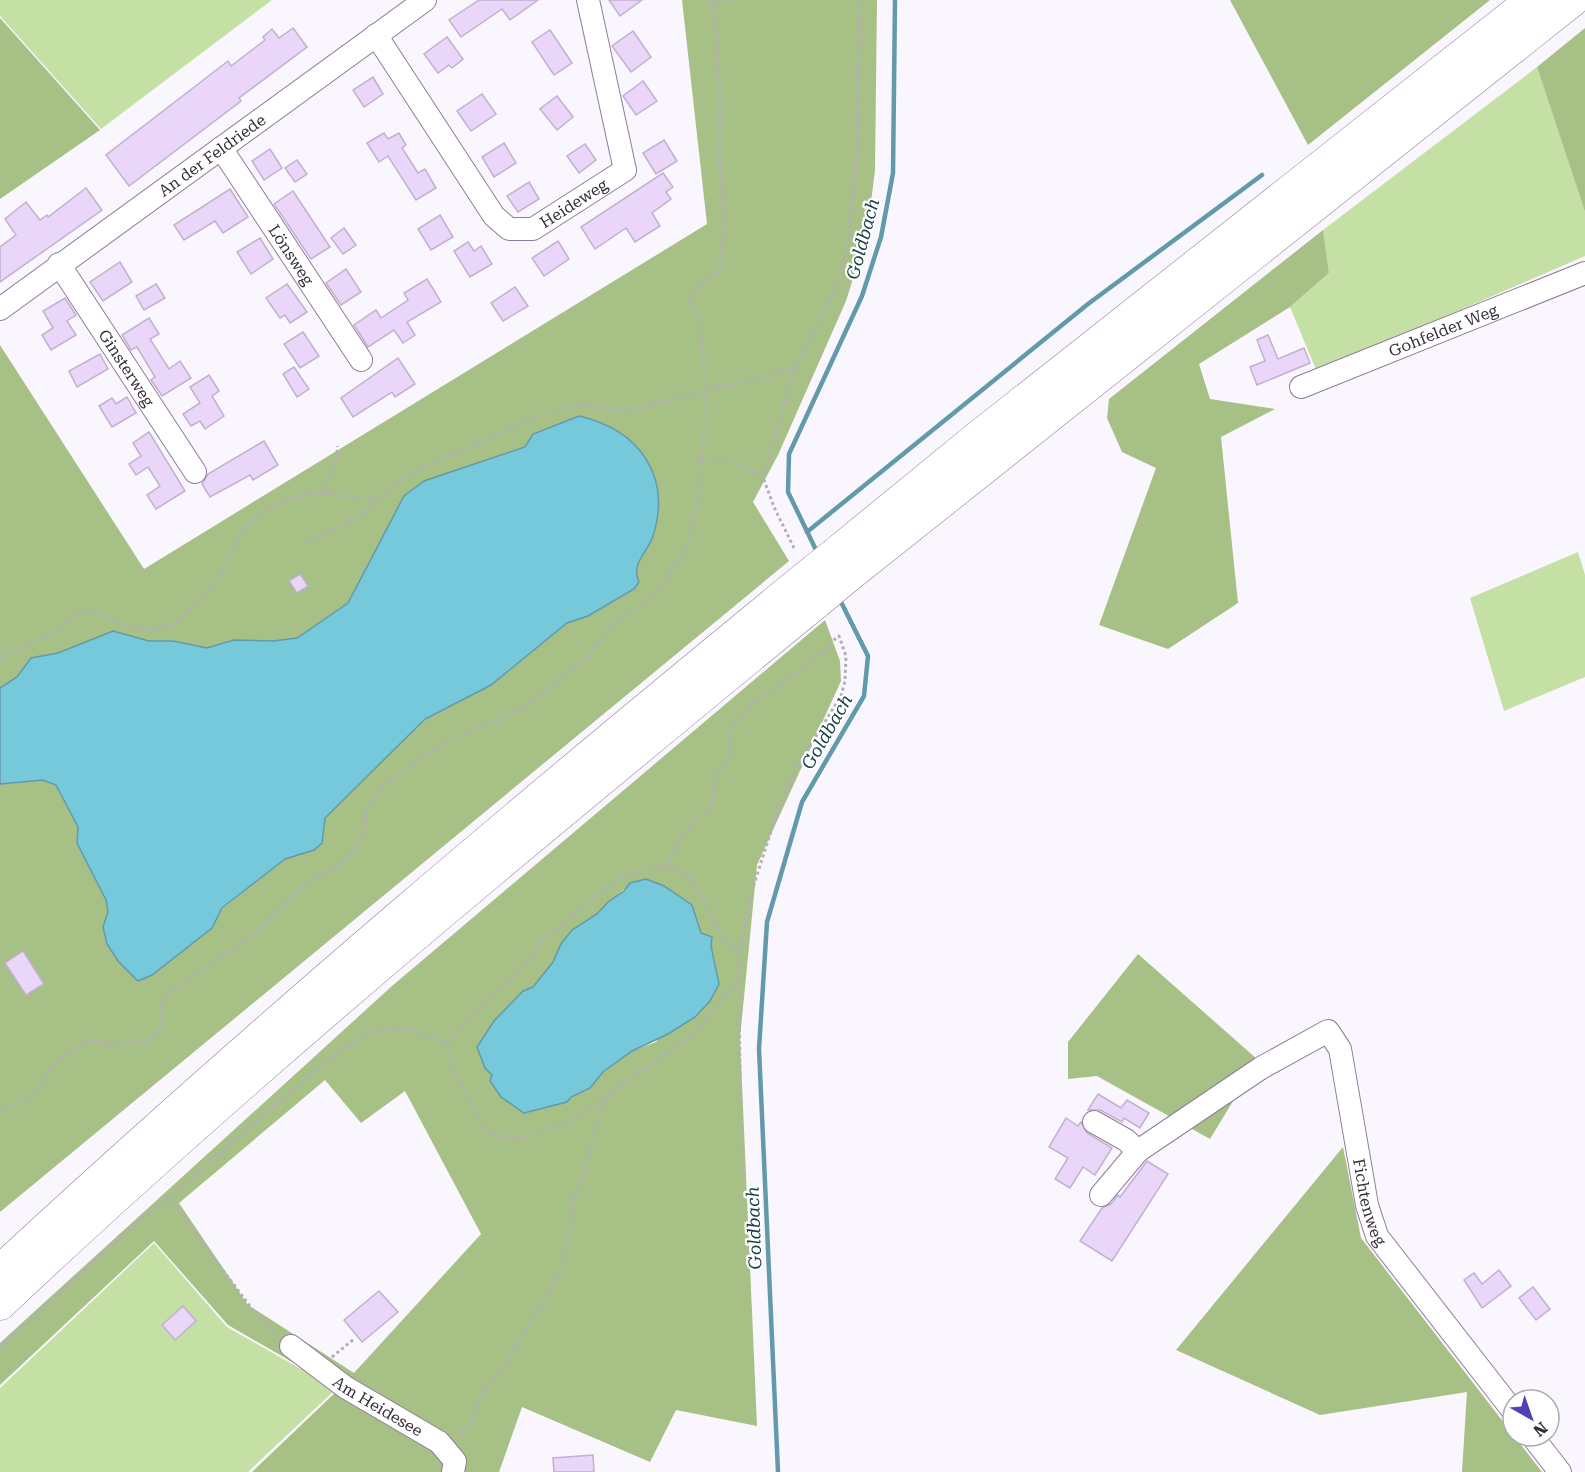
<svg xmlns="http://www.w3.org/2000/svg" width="1585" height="1472" font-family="'Roboto Serif',serif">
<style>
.green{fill:#c5e0a5}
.forest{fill:#a6c085;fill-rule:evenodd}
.water{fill:#76c9db;stroke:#629aab;stroke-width:1.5}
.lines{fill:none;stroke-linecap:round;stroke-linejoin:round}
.stream{stroke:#629aab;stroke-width:4.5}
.building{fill:#e9d6f9;stroke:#c1b0d0;stroke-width:1.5}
.minor-casing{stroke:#8f7c9a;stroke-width:24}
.highway-casing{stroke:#8f7c9a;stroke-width:33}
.path{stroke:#b3aeb7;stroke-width:3;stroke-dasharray:3 3;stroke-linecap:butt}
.minor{stroke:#fff;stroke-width:22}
.highway{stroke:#fff;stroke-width:32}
.highway-bridge-casing{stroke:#8f7c9a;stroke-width:33;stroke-linecap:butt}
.highway-bridge{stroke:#fff;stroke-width:32}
.labels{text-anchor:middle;stroke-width:4.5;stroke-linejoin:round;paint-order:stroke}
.street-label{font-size:16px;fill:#352d3a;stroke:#fff}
.water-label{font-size:18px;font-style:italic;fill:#184048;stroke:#fff}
</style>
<rect width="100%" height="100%" fill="#faf6fd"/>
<g class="green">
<path d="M 0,0 L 272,0 L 101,129 L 0,16 Z"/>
<path d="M 1537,67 L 1585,212 L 1585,256 L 1317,372 L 1290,307 L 1329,273 L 1323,230 Z"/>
<path d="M 1578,552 L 1585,575 L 1585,677 L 1504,711 L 1470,598 Z"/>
<path d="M 154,1243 L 227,1327 L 336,1389 L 248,1472 L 0,1472 L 0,1388 Z"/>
</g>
<g class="forest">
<path d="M 682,0 L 877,0 L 875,170 L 867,234 L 846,301 L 778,455 L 753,502 L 789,561 L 0,1212 L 0,784 L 43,780 L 56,785 L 78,827 L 77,843 L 106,900 L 108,912 L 103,927 L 151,975 L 212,928 L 222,909 L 285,859 L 314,850 L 322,843 L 325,818 L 425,719 L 491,685 L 567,623 L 588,616 L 635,575 L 637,564 L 525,447 L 424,481 L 404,496 L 348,603 L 297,638 L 273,641 L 234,640 L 207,648 L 173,641 L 149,641 L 113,631 L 58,653 L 32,658 L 17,677 L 0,688 L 0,345 L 144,569 L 707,224 Z"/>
<path d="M 1230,0 L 1490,0 L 1308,145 Z"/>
<path d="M 0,18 L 100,130 L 0,199 Z"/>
<path d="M 1585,28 L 1585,212 L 1537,67 Z"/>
<path d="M 1323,230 L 1329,273 L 1290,307 L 1199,364 L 1210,399 L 1275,409 L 1221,437 L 1238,603 L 1168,649 L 1099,625 L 1156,468 L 1122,452 L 1107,418 L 1109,399 Z"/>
<path d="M 825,620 L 840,661 L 841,681 L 757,865 L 740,1038 L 757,1426 L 676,1410 L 650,1462 L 522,1407 L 499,1472 L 252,1472 L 339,1389 L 228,1325 L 154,1241 L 0,1385 L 0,1343 L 24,1321 L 392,986 ZM 646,879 L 663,885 L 692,905 L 701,933 L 711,946 L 716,966 L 656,1042 L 632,1051 L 603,1072 L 590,1088 L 571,1097 L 490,1081 L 492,1075 L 478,1047 L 494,1021 L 523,991 L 533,987 L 553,962 L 561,944 L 572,930 L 597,914 L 631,883 ZM 325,1080 L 361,1123 L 405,1091 L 481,1234 L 354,1373 L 248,1305 L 179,1203 Z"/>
<path d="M 1138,954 L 1258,1060 L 1210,1139 L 1097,1076 L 1068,1079 L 1068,1042 Z"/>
<path d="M 1343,1147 L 1361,1238 L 1542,1472 L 1462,1472 L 1467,1392 L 1320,1415 L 1176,1350 Z"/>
</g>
<g class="water">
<path d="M 579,416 C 639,430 672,475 653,536 C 648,552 630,564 639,582 L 634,589 L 588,616 L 567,623 L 491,685 L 425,719 L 325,818 L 322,843 L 314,850 L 285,859 L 222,908 L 212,928 L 152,975 L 138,981 L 118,961 L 107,944 L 103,927 L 108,912 L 106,900 L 77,843 L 78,827 L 56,785 L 43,780 L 0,784 L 0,688 L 17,677 L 31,658 L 58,653 L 113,631 L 149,641 L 173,641 L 207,648 L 234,640 L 273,641 L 297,638 L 348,603 L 404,496 L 424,481 L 525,447 L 533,434 Z"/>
<path d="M 646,879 L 664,886 L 692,905 L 701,933 L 712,937 L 711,946 L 719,984 L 710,1001 L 695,1017 L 668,1034 L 632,1051 L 603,1072 L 590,1088 L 571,1097 L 567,1102 L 524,1113 L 501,1097 L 490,1081 L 492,1075 L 485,1068 L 477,1047 L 494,1021 L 523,991 L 533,987 L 553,962 L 561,944 L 572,930 L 597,914 L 608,902 L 624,891 L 630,883 Z"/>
</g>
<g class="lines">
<g class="stream">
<path d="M 807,532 L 1088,304 L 1262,175"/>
<path d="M 817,552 L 788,492 L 789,454 L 862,296 L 881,237 L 893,173 L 895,0"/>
<path d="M 778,1472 L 759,1049 L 767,922 L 802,802 L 864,696 L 868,656 L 839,598"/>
</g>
</g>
<g class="building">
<path d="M 479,0 L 538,0 L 510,20 L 502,9 L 461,37 L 449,20 Z"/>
<path d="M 609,0 L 642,0 L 620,16 Z"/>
<path d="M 293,28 L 307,47 L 239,98 L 241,101 L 129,186 L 106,155 L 228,61 L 231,66 L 265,40 L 263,37 L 272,29 L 279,38 Z"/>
<path d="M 550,30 L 572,63 L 554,75 L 532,42 Z"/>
<path d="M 633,31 L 651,57 L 631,72 L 612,46 Z"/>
<path d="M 447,37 L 463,59 L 452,68 L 449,65 L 438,73 L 424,54 Z"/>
<path d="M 373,77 L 383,94 L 364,107 L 353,90 Z"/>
<path d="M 643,81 L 657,101 L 636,115 L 623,96 Z"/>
<path d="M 482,94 L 496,114 L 471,131 L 457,111 Z"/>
<path d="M 557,96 L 573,117 L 557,130 L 540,109 Z"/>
<path d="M 384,133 L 388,139 L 399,133 L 406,145 L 402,148 L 418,173 L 425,169 L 436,188 L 416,200 L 388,156 L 379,162 L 367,143 Z"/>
<path d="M 664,140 L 677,161 L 656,174 L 643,153 Z"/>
<path d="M 504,143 L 516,163 L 494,177 L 482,157 Z"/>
<path d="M 585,144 L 596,160 L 579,173 L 567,156 Z"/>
<path d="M 270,149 L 282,168 L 264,180 L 252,161 Z"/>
<path d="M 297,160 L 307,174 L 295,182 L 285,168 Z"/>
<path d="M 663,173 L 673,187 L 666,192 L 671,199 L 652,213 L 660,226 L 635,242 L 626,228 L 595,249 L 581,227 Z"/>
<path d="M 529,182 L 539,199 L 518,212 L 507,196 Z"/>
<path d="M 86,188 L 102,210 L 0,282 L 0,247 L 16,235 L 5,219 L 26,202 L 40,220 L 47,215 L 48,217 Z"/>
<path d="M 230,189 L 248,217 L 223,233 L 215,221 L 184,240 L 174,225 Z"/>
<path d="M 293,191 L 330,247 L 311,259 L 274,204 Z"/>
<path d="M 440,215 L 453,237 L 431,250 L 418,229 Z"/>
<path d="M 344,228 L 356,245 L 343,254 L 331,238 Z"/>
<path d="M 260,238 L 273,259 L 251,274 L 237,252 Z"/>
<path d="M 558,241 L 569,259 L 544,276 L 532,258 Z"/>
<path d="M 468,242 L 474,251 L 481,246 L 492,264 L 470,277 L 454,251 Z"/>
<path d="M 120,262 L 132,282 L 103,301 L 90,282 Z"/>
<path d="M 346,269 L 361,292 L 341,305 L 326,283 Z"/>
<path d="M 427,279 L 441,302 L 407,322 L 415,335 L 403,343 L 394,330 L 368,347 L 354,325 L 376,310 L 381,318 L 408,300 L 404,293 Z"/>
<path d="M 156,284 L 165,298 L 144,310 L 136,296 Z"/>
<path d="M 287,284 L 307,312 L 290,323 L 285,315 L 280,318 L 266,298 Z"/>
<path d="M 515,287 L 528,306 L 503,321 L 491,303 Z"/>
<path d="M 65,298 L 76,315 L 67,321 L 76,335 L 51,350 L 42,335 L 53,328 L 43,311 Z"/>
<path d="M 149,318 L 159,334 L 150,339 L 169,369 L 180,361 L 191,378 L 162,396 L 151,380 L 155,377 L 137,347 L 131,350 L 122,335 Z"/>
<path d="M 303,332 L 319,356 L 300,368 L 284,344 Z"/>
<path d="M 1268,335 L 1278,359 L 1304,348 L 1310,363 L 1257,385 L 1250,367 L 1265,361 L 1257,340 Z"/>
<path d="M 100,354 L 108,369 L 77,387 L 69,371 Z"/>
<path d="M 398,358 L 415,384 L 395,397 L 392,392 L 353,417 L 341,398 Z"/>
<path d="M 294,367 L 309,389 L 297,397 L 283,374 Z"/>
<path d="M 209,375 L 219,391 L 212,396 L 224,416 L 205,429 L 200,421 L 191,426 L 183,414 L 200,403 L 190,387 Z"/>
<path d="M 127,397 L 136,413 L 112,427 L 99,406 L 112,398 L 116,404 Z"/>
<path d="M 149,432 L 185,491 L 156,509 L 147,495 L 160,486 L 148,467 L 136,475 L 129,464 L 141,456 L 133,443 Z"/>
<path d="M 264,441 L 278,465 L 253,480 L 250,475 L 210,497 L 202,484 L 208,474 Z"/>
<path d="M 300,574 L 308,586 L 297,593 L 289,581 Z"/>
<path d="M 23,951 L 44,984 L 26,995 L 5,963 Z"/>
<path d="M 1098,1094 L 1121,1108 L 1127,1100 L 1149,1113 L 1140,1128 L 1124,1118 L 1122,1122 L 1100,1110 L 1088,1110 Z"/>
<path d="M 1066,1118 L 1078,1126 L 1081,1122 L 1087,1133 L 1112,1148 L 1095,1175 L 1083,1167 L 1070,1188 L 1055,1179 L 1068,1158 L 1049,1147 Z"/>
<path d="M 1147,1161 L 1168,1174 L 1112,1261 L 1080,1241 L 1102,1208 L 1111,1204 L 1118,1195 L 1120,1197 Z"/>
<path d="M 1499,1270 L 1511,1286 L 1482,1308 L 1464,1280 L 1474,1273 L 1482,1284 Z"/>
<path d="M 1533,1287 L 1550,1309 L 1536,1320 L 1519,1298 Z"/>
<path d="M 379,1291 L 398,1312 L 362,1342 L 344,1320 Z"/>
<path d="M 183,1306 L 196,1321 L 175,1340 L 162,1325 Z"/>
<path d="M 593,1455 L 594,1472 L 554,1472 L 553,1458 Z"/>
</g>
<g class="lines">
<defs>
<g id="minor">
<path id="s1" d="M 376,35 L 494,216 L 509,229 L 533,229 L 625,170 L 588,0"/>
<path id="s2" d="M 221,148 L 361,360"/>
<path id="s3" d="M 59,264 L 195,472"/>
<path id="s4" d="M 0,309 L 425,0"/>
<path id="s5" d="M 1301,387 L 1585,273"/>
<path d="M 1094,1122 L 1126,1140 L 1138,1151"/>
<path id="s6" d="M 1101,1195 L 1138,1151 L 1261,1068 L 1328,1031 L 1340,1049 L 1367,1205 L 1377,1236 L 1513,1411"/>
<path id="s7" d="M 291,1346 L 345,1387 L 439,1442 L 455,1461 L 453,1472"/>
<path d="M 1532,1436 L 1560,1472"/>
</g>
<g id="highway">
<path d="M 836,553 L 978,437 L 1532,0"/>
<path d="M 847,577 L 1573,0"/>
<path d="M 0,1271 C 260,1030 531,802 805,578"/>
<path d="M 0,1304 C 261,1058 539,830 817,602"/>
</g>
</defs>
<use href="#minor" class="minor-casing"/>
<use href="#highway" class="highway-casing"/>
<g class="path">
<path d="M 711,4 L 734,0"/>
<path d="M 701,459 L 734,461 L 763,477"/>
<path d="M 325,493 C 327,476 339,463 337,446"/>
<path d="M 306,542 L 360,517 L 399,482 L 419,469 L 544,414 L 572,405 L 593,405 L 622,412 L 795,368"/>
<path d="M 794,548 L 774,507 L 763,477 L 795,368 L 821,320 L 839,280 L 847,244 L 858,152 L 857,83 L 860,33 L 858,0"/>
<path d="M 0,657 L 53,633 L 78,613 L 94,612 L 122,625 L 149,630 L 175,623 L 218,579 L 242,531 L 258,515 L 289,498 L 318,492 L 379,501"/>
<path d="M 667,867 C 673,845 693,820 711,807 L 715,776 L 732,752 L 728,732 L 753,703 L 811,663 L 813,657 L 825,653 L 830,643 L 839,636 L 846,656 L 845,681 L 841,696 L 797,767 L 778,809 L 751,894 L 740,952 L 739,979 L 695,1033 L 571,1121 L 520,1138 L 493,1135 L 483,1126 L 450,1065 L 448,1052 L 451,1039 L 481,1006 L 519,971 L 543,940 L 604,890 L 624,877 L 647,869 L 667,867 L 682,873 L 696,884 L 722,939 L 740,952"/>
<path d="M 739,981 L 741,1170"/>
<path d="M 0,1111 L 26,1101 L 39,1089 L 49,1071 L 63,1057 L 85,1043 L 92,1040 L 111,1045 L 132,1039 L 141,1042 L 152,1038 L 160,1029 L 164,996 L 250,937 L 301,887 L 344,860 L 360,843 L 365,824 L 366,810 L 382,786 L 444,742 L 505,717 L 528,704 L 590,655 L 614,623 L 655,595 L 666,583 L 672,568 L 685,552 L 696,513 L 700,489 L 706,391 L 700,323 L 689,300 L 698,285 L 719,271 L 725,223 L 719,156 L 720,98 L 717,38 L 712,0"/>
<path d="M 169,1198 L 255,1313 L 277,1336"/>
<path d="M 0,1348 L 133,1225 L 169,1198 L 320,1066 L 369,1031 L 407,1029 L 450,1044"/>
<path d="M 332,1357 L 354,1339"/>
<path d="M 459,1437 L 474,1418 L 479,1397 L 505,1365 L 562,1269 L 574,1199 L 583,1178 L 601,1108 L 611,1096"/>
</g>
<use href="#minor" class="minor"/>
<use href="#highway" class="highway"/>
<defs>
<g id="highway-bridge">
<path d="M 805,578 L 836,553"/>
<path d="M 817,602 L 847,577"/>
</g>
</defs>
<use href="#highway-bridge" class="highway-bridge-casing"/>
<use href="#highway-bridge" class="highway-bridge"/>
</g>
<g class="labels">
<g class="street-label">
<text dy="6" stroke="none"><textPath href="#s4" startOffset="262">An der Feldriede</textPath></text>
<text dy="6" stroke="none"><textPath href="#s1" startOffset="308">Heideweg</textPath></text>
<text dy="6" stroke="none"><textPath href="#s2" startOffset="128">Lönsweg</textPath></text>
<text dy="6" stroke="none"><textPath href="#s5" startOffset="153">Gohfelder Weg</textPath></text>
<text dy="6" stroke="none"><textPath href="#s3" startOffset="124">Ginsterweg</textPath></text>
<text dy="6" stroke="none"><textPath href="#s6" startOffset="460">Fichtenweg</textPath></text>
<text dy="6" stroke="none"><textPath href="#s7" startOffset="106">Am Heidesee</textPath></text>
</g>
<g class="water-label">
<text transform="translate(863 239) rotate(-75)" y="6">Goldbach</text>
<text transform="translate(827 732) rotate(-60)" y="6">Goldbach</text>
<text transform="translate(754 1228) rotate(-92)" y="6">Goldbach</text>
</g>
</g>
<g transform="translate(1531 1418) rotate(140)"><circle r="28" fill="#ffffff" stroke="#aeabb0" stroke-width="1.5"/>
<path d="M0-4.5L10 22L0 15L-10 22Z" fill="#4d42b9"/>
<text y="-9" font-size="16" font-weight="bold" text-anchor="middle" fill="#352d3a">N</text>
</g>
</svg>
